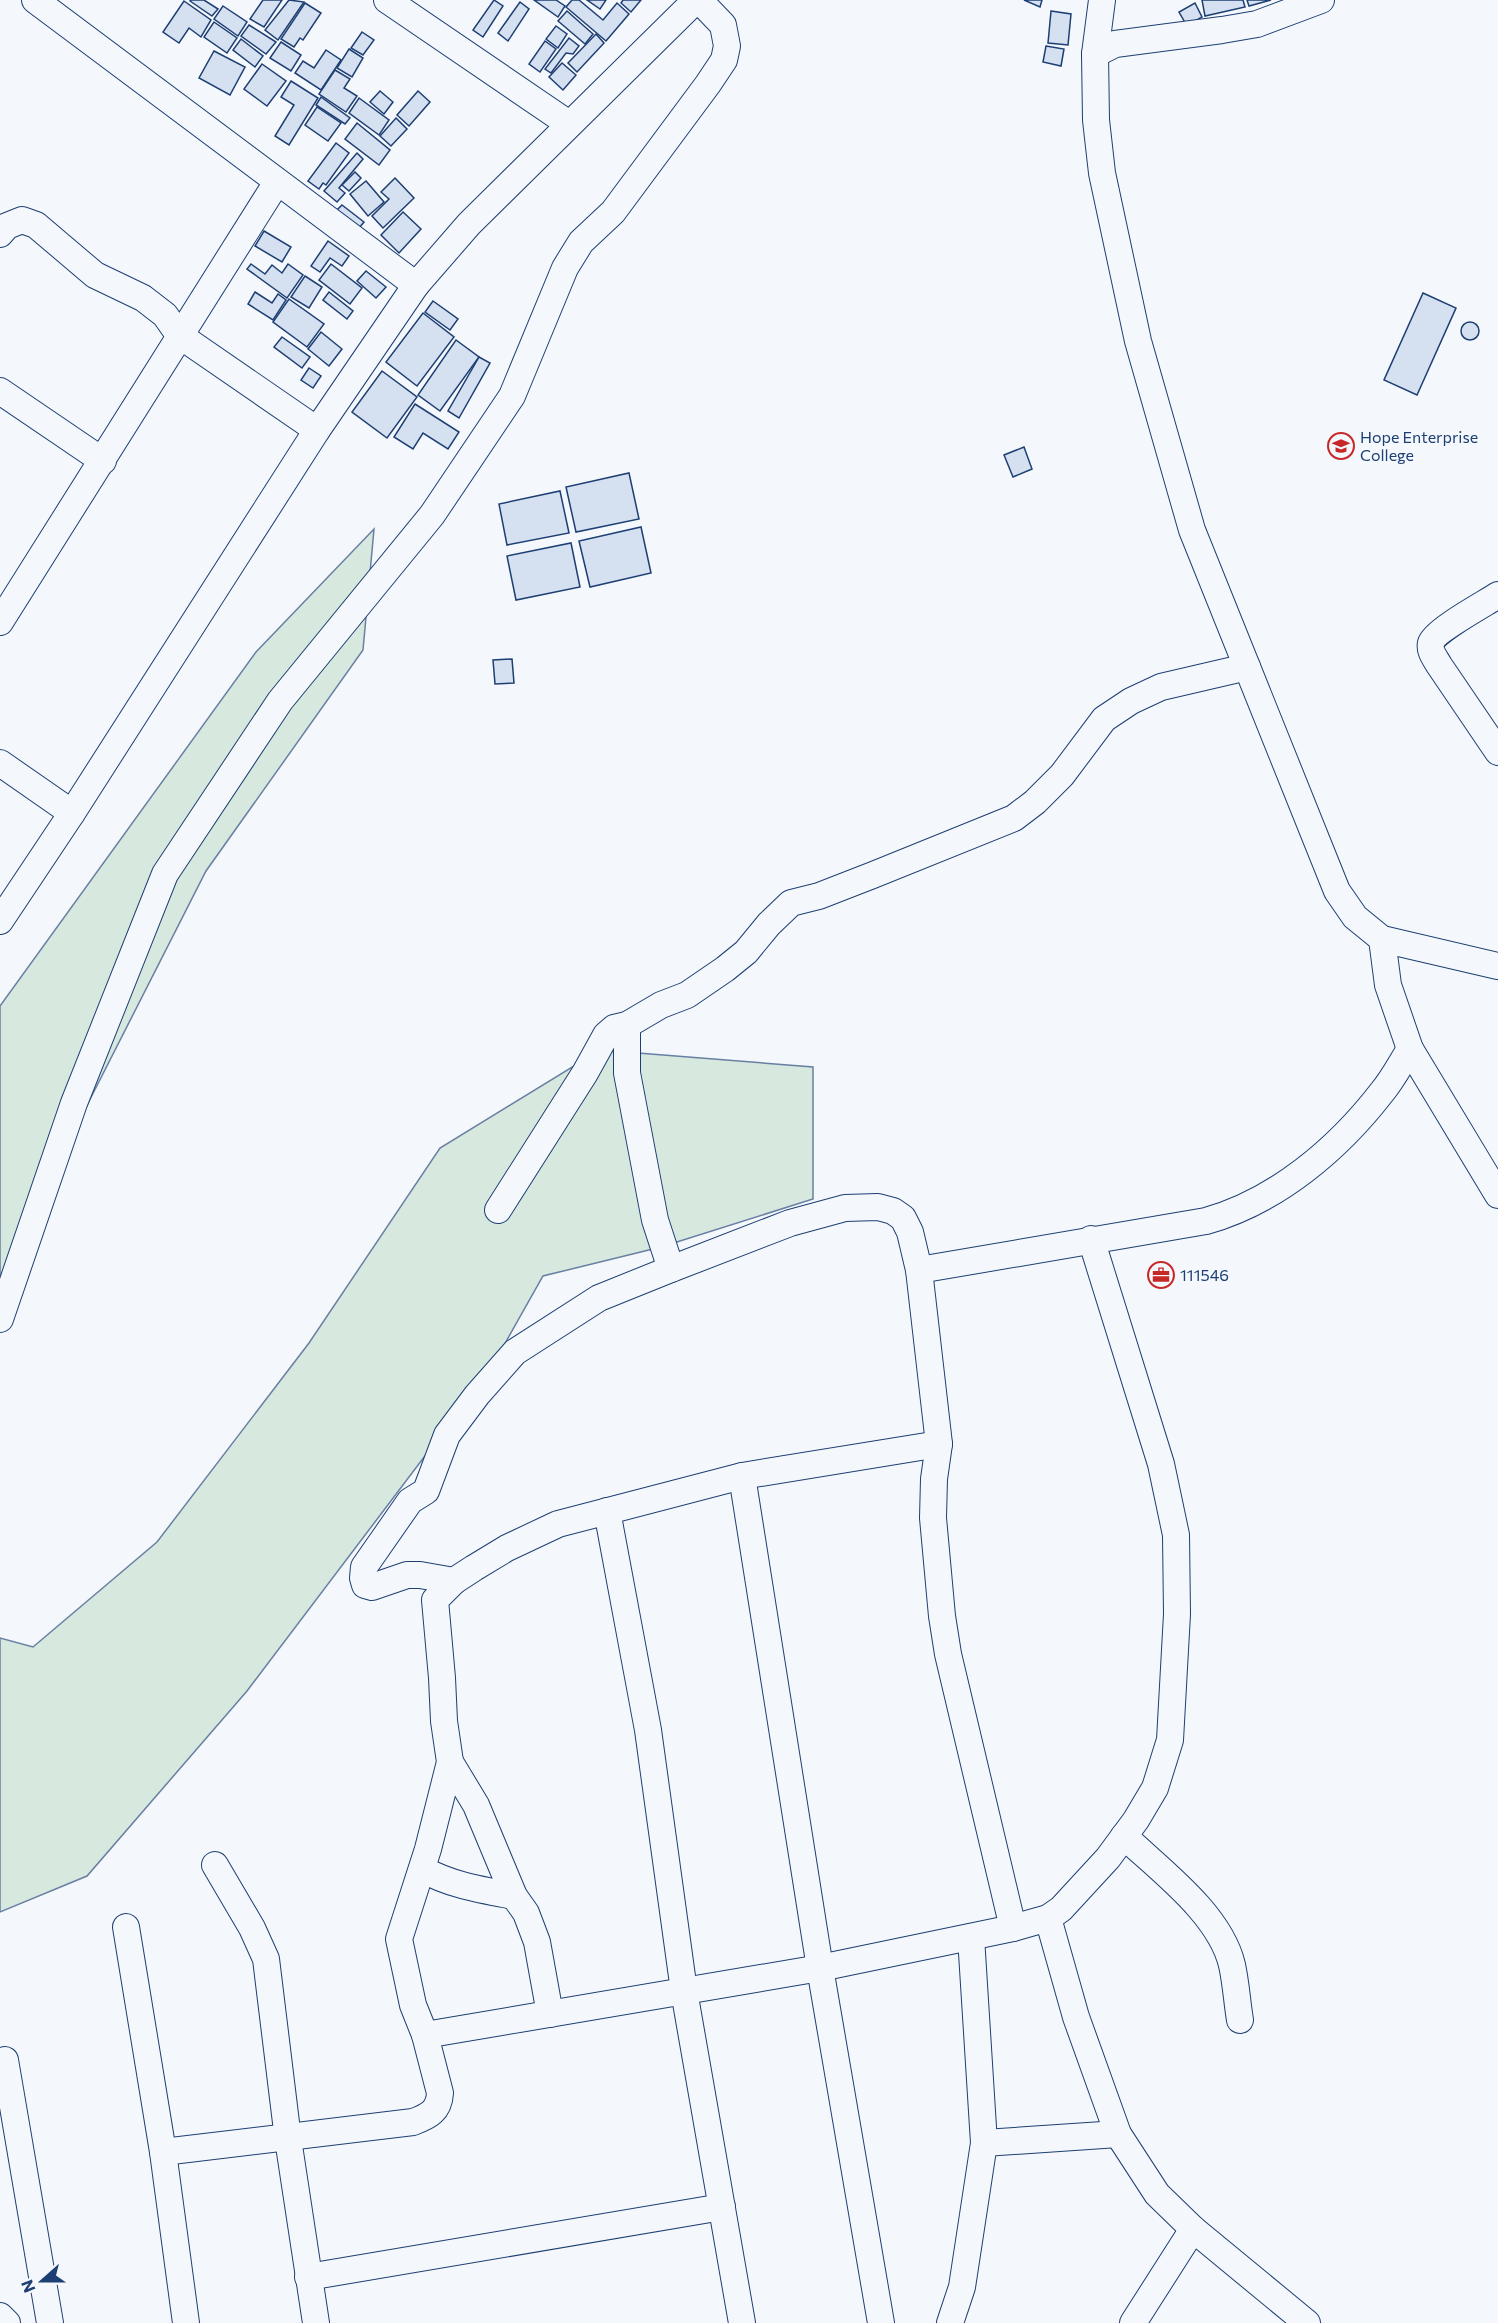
<svg xmlns="http://www.w3.org/2000/svg" width="1498" height="2323" font-family="Commissioner,sans-serif">
<style>
.green{fill:#d7e8df;stroke:#687fa3;stroke-width:1.5}
.building{fill:#d5e0f0;stroke:#1d3f73;stroke-width:1.5}
.lines{fill:none;stroke-linecap:round;stroke-linejoin:round}
.minor-casing{stroke:#1d3f73;stroke-width:28}
.minor{stroke:#f4f7fb;stroke-width:26}
.labels{text-anchor:middle;stroke-width:4.5;stroke-linejoin:round;paint-order:stroke}
.poi-label{font-size:16px;fill:#1d3f73;stroke:#f4f7fb;text-anchor:start}
</style>
<rect width="100%" height="100%" fill="#f4f7fb"/>
<g class="green">
<path d="M 374,529 L 363,650 L 206,871 L 79,1121 L 0,1284 L 0,1006 L 256,652 Z"/>
<path d="M 600,1050 L 813,1067 L 813,1199 L 661,1247 L 543,1276 L 490,1370 L 247,1691 L 87,1876 L 0,1912 L 0,1638 L 33,1647 L 157,1542 L 309,1343 L 440,1148 Z"/>
</g>
<g class="building">
<path d="M 191,0 L 204,0 L 218,9 L 212,16 L 190,1 Z"/>
<path d="M 263,0 L 282,0 L 264,27 L 250,19 Z"/>
<path d="M 289,0 L 304,2 L 278,40 L 265,30 Z"/>
<path d="M 494,0 L 503,6 L 483,37 L 473,30 Z"/>
<path d="M 534,0 L 556,0 L 565,6 L 558,17 Z"/>
<path d="M 572,0 L 579,0 L 603,20 L 617,3 L 629,14 L 606,41 L 566,7 Z"/>
<path d="M 587,0 L 606,0 L 600,9 Z"/>
<path d="M 623,0 L 641,0 L 631,12 L 621,3 Z"/>
<path d="M 1024,0 L 1042,0 L 1040,7 Z"/>
<path d="M 1202,0 L 1243,0 L 1245,7 L 1205,16 Z"/>
<path d="M 1247,0 L 1271,0 L 1249,6 Z"/>
<path d="M 184,1 L 211,20 L 201,37 L 189,28 L 179,43 L 163,32 Z"/>
<path d="M 520,2 L 529,9 L 508,41 L 498,33 Z"/>
<path d="M 305,3 L 321,13 L 303,40 L 300,38 L 294,47 L 281,39 Z"/>
<path d="M 1195,3 L 1202,17 L 1187,26 L 1179,12 Z"/>
<path d="M 223,6 L 247,22 L 238,36 L 214,19 Z"/>
<path d="M 567,11 L 593,34 L 585,44 L 558,21 Z"/>
<path d="M 1051,11 L 1071,14 L 1068,45 L 1048,43 Z"/>
<path d="M 214,22 L 237,38 L 227,53 L 204,37 Z"/>
<path d="M 249,25 L 276,42 L 266,54 L 241,36 Z"/>
<path d="M 556,26 L 567,34 L 558,48 L 546,39 Z"/>
<path d="M 362,32 L 374,40 L 363,55 L 351,48 Z"/>
<path d="M 596,34 L 604,43 L 577,72 L 568,63 Z"/>
<path d="M 569,38 L 579,46 L 573,54 L 566,53 L 551,73 L 545,69 Z"/>
<path d="M 241,39 L 263,56 L 255,67 L 233,50 Z"/>
<path d="M 545,41 L 556,49 L 540,72 L 529,64 Z"/>
<path d="M 281,42 L 301,55 L 291,71 L 270,58 Z"/>
<path d="M 1046,46 L 1064,49 L 1061,66 L 1043,62 Z"/>
<path d="M 349,49 L 363,58 L 352,77 L 337,68 Z"/>
<path d="M 326,50 L 341,60 L 321,90 L 295,73 L 303,61 L 314,68 Z"/>
<path d="M 214,51 L 245,67 L 230,95 L 199,78 Z"/>
<path d="M 562,63 L 576,75 L 563,90 L 549,77 Z"/>
<path d="M 262,64 L 286,81 L 267,106 L 244,89 Z"/>
<path d="M 335,70 L 350,79 L 344,88 L 357,96 L 346,112 L 319,94 Z"/>
<path d="M 291,81 L 318,98 L 289,145 L 275,136 L 294,105 L 281,97 Z"/>
<path d="M 380,91 L 393,102 L 384,114 L 370,102 Z"/>
<path d="M 418,91 L 430,102 L 409,126 L 397,115 Z"/>
<path d="M 321,97 L 350,118 L 345,124 L 316,105 Z"/>
<path d="M 359,98 L 389,120 L 379,135 L 349,113 Z"/>
<path d="M 317,107 L 341,123 L 328,141 L 305,125 Z"/>
<path d="M 396,118 L 407,129 L 391,146 L 380,136 Z"/>
<path d="M 357,123 L 390,150 L 379,165 L 345,139 Z"/>
<path d="M 336,143 L 349,153 L 326,185 L 323,183 L 319,189 L 308,181 Z"/>
<path d="M 357,153 L 363,159 L 339,188 L 345,193 L 337,202 L 324,191 Z"/>
<path d="M 355,172 L 361,178 L 349,191 L 342,185 Z"/>
<path d="M 395,178 L 414,198 L 383,228 L 372,216 L 389,199 L 381,192 Z"/>
<path d="M 366,181 L 384,202 L 368,216 L 350,194 Z"/>
<path d="M 342,205 L 364,222 L 359,228 L 337,210 Z"/>
<path d="M 403,212 L 421,229 L 399,253 L 381,235 Z"/>
<path d="M 264,231 L 291,247 L 282,262 L 255,246 Z"/>
<path d="M 328,241 L 349,256 L 342,266 L 330,258 L 320,272 L 311,266 Z"/>
<path d="M 251,264 L 265,274 L 272,265 L 282,273 L 288,264 L 303,275 L 287,298 L 247,269 Z"/>
<path d="M 331,264 L 362,288 L 350,304 L 319,280 Z"/>
<path d="M 366,271 L 386,287 L 376,298 L 357,281 Z"/>
<path d="M 305,276 L 322,287 L 309,308 L 291,297 Z"/>
<path d="M 255,292 L 272,303 L 278,294 L 286,300 L 273,320 L 248,304 Z"/>
<path d="M 329,292 L 353,311 L 347,319 L 323,300 Z"/>
<path d="M 1423,293 L 1456,308 L 1417,395 L 1384,380 Z"/>
<path d="M 289,299 L 324,324 L 307,347 L 273,322 Z"/>
<path d="M 433,301 L 458,319 L 450,330 L 425,312 Z"/>
<path d="M 423,313 L 454,337 L 417,386 L 386,362 Z"/>
<circle cx="1470" cy="331" r="9"/>
<path d="M 321,332 L 342,349 L 329,366 L 308,349 Z"/>
<path d="M 282,337 L 310,357 L 302,368 L 274,347 Z"/>
<path d="M 456,340 L 479,357 L 440,411 L 418,395 Z"/>
<path d="M 479,357 L 490,363 L 459,418 L 448,411 Z"/>
<path d="M 309,368 L 321,376 L 313,388 L 301,380 Z"/>
<path d="M 382,371 L 417,397 L 387,438 L 352,412 Z"/>
<path d="M 415,404 L 459,432 L 448,449 L 423,433 L 413,449 L 394,437 Z"/>
<path d="M 1024,447 L 1032,469 L 1013,477 L 1004,455 Z"/>
<path d="M 629,473 L 639,519 L 576,532 L 566,487 Z"/>
<path d="M 560,491 L 569,533 L 507,545 L 499,504 Z"/>
<path d="M 641,527 L 651,573 L 590,587 L 579,541 Z"/>
<path d="M 571,543 L 580,587 L 516,600 L 507,556 Z"/>
<path d="M 512,659 L 514,683 L 495,684 L 493,660 Z"/>
</g>
<g class="lines">
<defs>
<g id="minor">
<path d="M 35,0 L 416,285"/>
<path d="M 387,0 L 569,124"/>
<path d="M 1102,0 L 1095,54 L 1096,120 L 1102,173 L 1138,341 L 1192,530 L 1337,891 L 1355,917 L 1382,939 L 1498,966"/>
<path d="M 1095,54 L 1115,44 L 1222,30 L 1257,24 L 1321,0"/>
<path d="M 0,234 L 7,226 L 22,220 L 36,225 L 95,275 L 143,298 L 165,315 L 179,335 L 317,430"/>
<path d="M 0,391 L 103,461"/>
<path d="M 1498,595 C 1486,603 1434,631 1431,643 C 1429,651 1435,658 1439,665 L 1498,752"/>
<path d="M 0,622 L 277,182"/>
<path d="M 0,763 L 72,813"/>
<path d="M 0,921 L 72,813 L 317,430 L 416,285 L 469,224 L 696,0"/>
<path d="M 1382,939 L 1388,985 L 1410,1049 L 1498,1195"/>
<path d="M 627,1025 L 627,1073 L 655,1220 L 671,1269"/>
<path d="M 498,1210 L 585,1073 L 606,1035 L 614,1028 L 627,1025 L 661,1005 L 687,995 L 725,969 L 746,952 L 769,924 L 791,903 L 819,896 L 873,875 L 1014,818 L 1035,802 L 1062,775 L 1104,719 L 1131,701 L 1161,687 L 1247,667"/>
<path d="M 919,1270 L 1206,1221 C 1277,1201 1338,1149 1382,1092 C 1393,1079 1401,1063 1410,1049"/>
<path d="M 0,1319 L 74,1103 L 165,874 L 280,701 L 432,515 L 512,396 L 565,268 L 581,242 L 613,212 L 708,84 L 724,60 L 727,46 L 723,25 L 699,0"/>
<path d="M 742,1476 L 820,1968 L 881,2323"/>
<path d="M 607,1511 L 648,1730 L 684,1991 L 742,2323"/>
<path d="M 454,1581 L 420,1575 L 407,1575 L 372,1587 L 365,1585 L 363,1578 L 364,1567 L 410,1501 L 426,1491 L 447,1435 L 477,1395 L 515,1352 L 599,1298 L 671,1269 L 790,1223 L 845,1208 L 878,1207 L 893,1211 L 903,1218 L 910,1232 L 919,1270 L 939,1444 L 934,1479 L 933,1518 L 942,1616 L 948,1654 L 1013,1928"/>
<path d="M 450,1762 L 476,1805 L 514,1896 L 526,1913 L 537,1942 L 550,2014"/>
<path d="M 1124,1836 C 1161,1871 1220,1914 1232,1965 C 1236,1983 1237,2002 1240,2020"/>
<path d="M 215,1865 L 252,1928 L 266,1959 L 288,2139 L 316,2323"/>
<path d="M 422,1869 C 450,1885 482,1890 514,1896"/>
<path d="M 1048,1918 L 1076,2017 L 1118,2134 L 1157,2194 L 1193,2229 L 1307,2323"/>
<path d="M 126,1927 L 163,2152 L 186,2323"/>
<path d="M 425,2035 L 820,1968 L 1013,1928 L 1048,1918 L 1061,1909 L 1108,1858 L 1136,1820 L 1155,1788 L 1170,1740 L 1177,1614 L 1176,1535 L 1161,1464 L 1091,1239"/>
<path d="M 5,2060 L 50,2323"/>
<path d="M 984,2143 L 1118,2134"/>
<path d="M 163,2152 L 413,2122 C 429,2116 439,2111 440,2093 L 425,2035 L 413,2005 L 399,1939 L 428,1849 L 450,1762 L 444,1721 L 442,1678 L 435,1600 L 454,1581 L 474,1568 L 507,1548 L 558,1524 L 742,1476 L 939,1444"/>
<path d="M 308,2277 L 722,2207"/>
<path d="M 0,2316 L 7,2323"/>
<path d="M 950,2323 L 962,2287 L 984,2143 L 971,1937"/>
<path d="M 1133,2323 L 1193,2229"/>
</g>
</defs>
<use href="#minor" class="minor-casing"/>
<use href="#minor" class="minor"/>
</g>
<defs>
<symbol id="university-ring" viewBox="-11 -11 22 22"><circle r="9.5" fill="#f4f7fb" stroke="#c62828" stroke-width="1.5"/><path d="M0-5L7-2L0 1L-7-2ZM-4 1L0 2.5L4 1V4Q0 6-4 4Z" fill="#c62828"/></symbol>
<symbol id="office-ring" viewBox="-11 -11 22 22"><circle r="9.5" fill="#f4f7fb" stroke="#c62828" stroke-width="1.5"/><path d="M-6-3h4V-5.5h4V-3h4V5H-6ZM-1-4.5V-3h2v-1.5ZM-6 0V1H6V0Z" fill="#c62828"/></symbol>
</defs>
<g fill-rule="evenodd">
<use href="#university-ring" x="1326" y="431" width="30" height="30"/>
<use href="#office-ring" x="1146" y="1260" width="30" height="30"/>
</g>
<g class="labels">
<g class="poi-label">
<text x="1360" y="443">Hope Enterprise<tspan x="1360" dy="18">College</tspan></text>
<text x="1180" y="1281">111546</text>
</g>
</g>
<g transform="translate(42 2281) rotate(249)" stroke="#f4f7fb" stroke-width="4.5" paint-order="stroke">
<path d="M0-4.5L10 22L0 15L-10 22Z" fill="#1d3f73"/>
<text y="-9" font-size="16" font-weight="bold" text-anchor="middle" fill="#1d3f73">N</text>
</g>
</svg>
